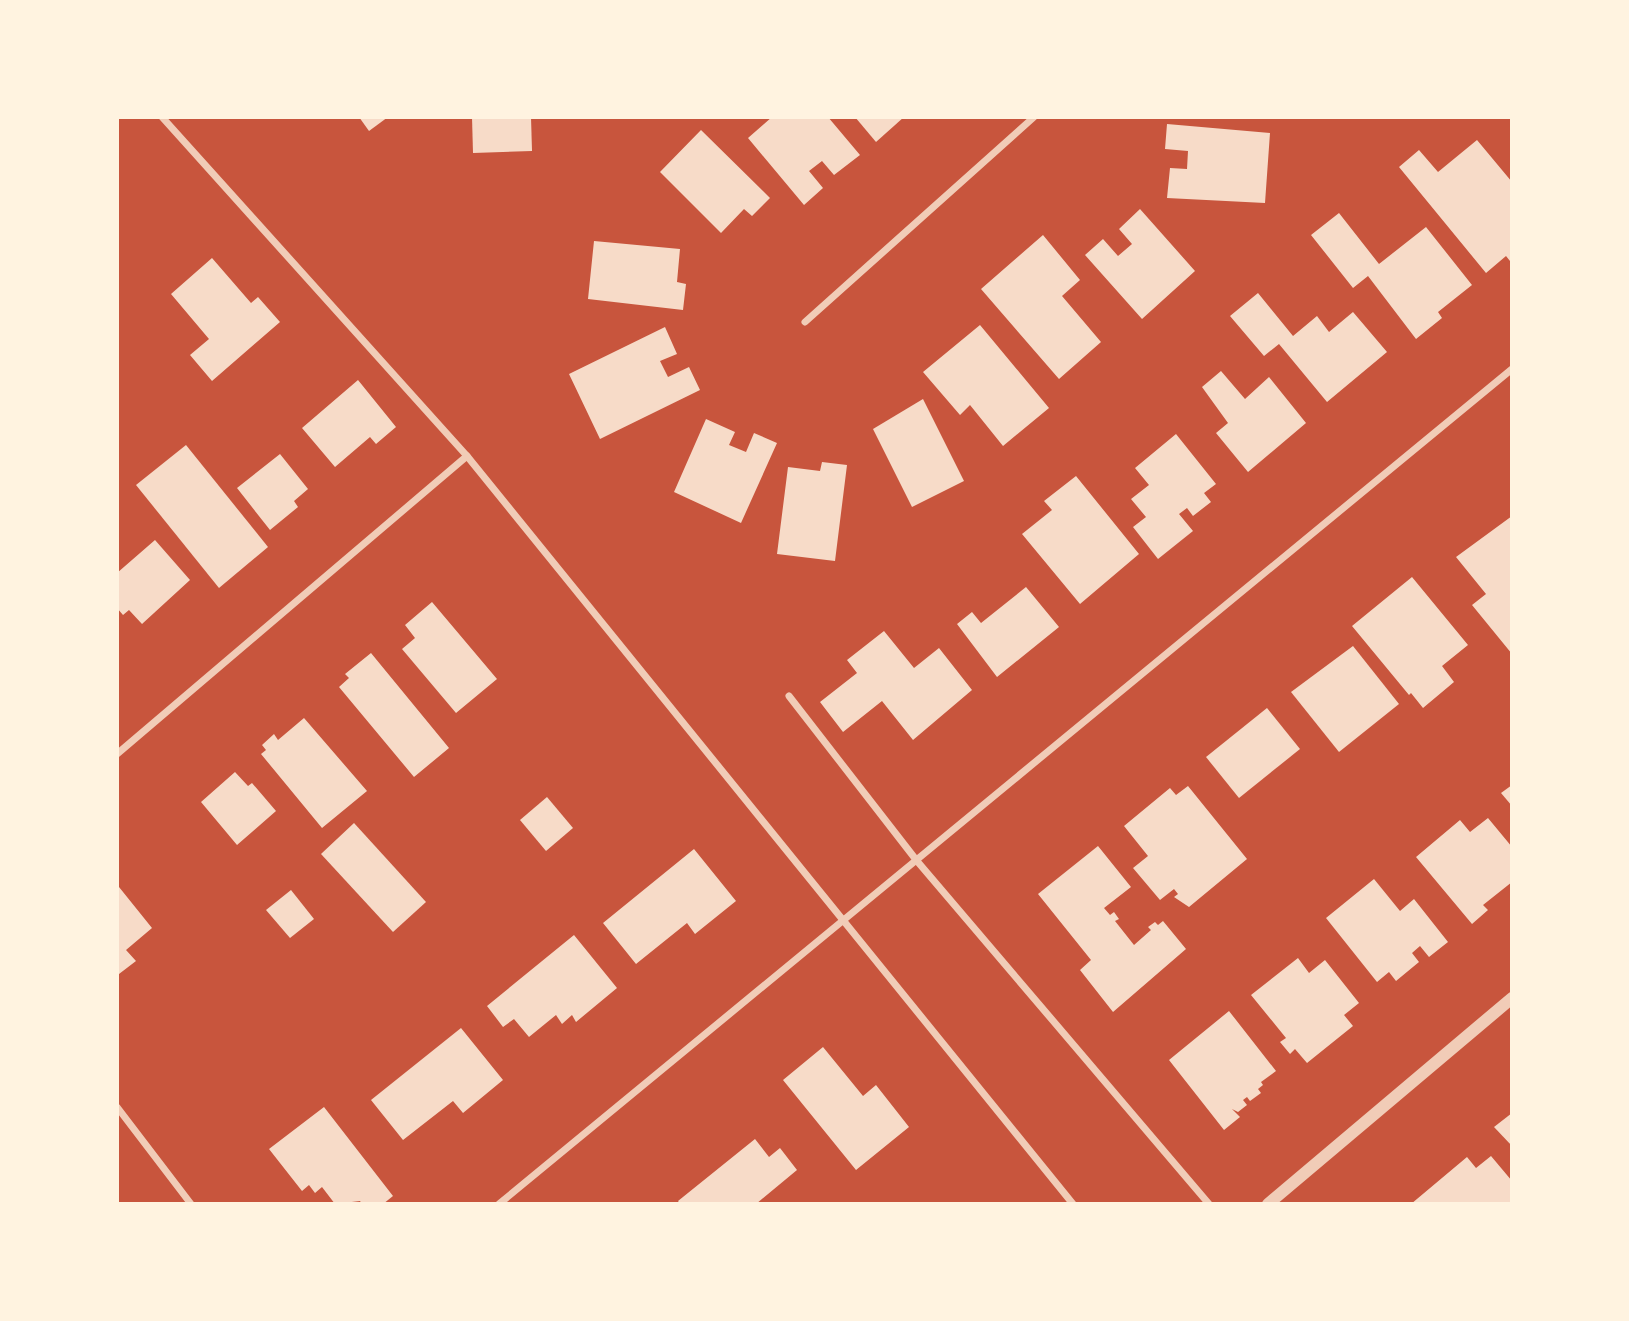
<svg xmlns="http://www.w3.org/2000/svg" width="1629" height="1321" font-family="'Alegreya Sans',sans-serif">
<style>
.building{fill:#f7dbc8}
.lines{fill:none;stroke-linecap:round;stroke-linejoin:round}
.minor{stroke:#f1ccb7;stroke-width:7}
.tertiary{stroke:#f1ccb7;stroke-width:12}
</style>
<rect width="100%" height="100%" fill="#c8553d"/>
<g class="building">
<path d="M 359,117 L 388,117 L 369,131 Z"/>
<path d="M 472,117 L 531,117 L 532,151 L 473,153 Z"/>
<path d="M 772,117 L 828,117 L 860,155 L 834,175 L 822,161 L 809,171 L 823,188 L 804,205 L 748,138 Z"/>
<path d="M 855,117 L 904,117 L 876,142 Z"/>
<path d="M 1167,124 L 1270,133 L 1265,203 L 1167,198 L 1170,168 L 1187,169 L 1188,151 L 1165,149 Z"/>
<path d="M 701,130 L 770,198 L 752,216 L 744,209 L 721,233 L 660,172 Z"/>
<path d="M 1477,140 L 1512,182 L 1512,259 L 1510,261 L 1506,256 L 1486,273 L 1399,167 L 1419,150 L 1438,172 Z"/>
<path d="M 1140,209 L 1195,271 L 1142,319 L 1085,255 L 1103,239 L 1118,256 L 1132,244 L 1119,229 Z"/>
<path d="M 1339,213 L 1379,264 L 1426,227 L 1472,285 L 1438,312 L 1442,318 L 1416,339 L 1368,276 L 1353,288 L 1311,235 Z"/>
<path d="M 1043,235 L 1080,280 L 1062,296 L 1101,342 L 1059,379 L 981,289 Z"/>
<path d="M 594,241 L 680,249 L 677,282 L 686,284 L 683,310 L 588,299 Z"/>
<path d="M 212,258 L 251,303 L 258,297 L 280,322 L 212,381 L 190,355 L 209,339 L 171,294 Z"/>
<path d="M 1258,293 L 1293,336 L 1317,316 L 1329,332 L 1353,312 L 1387,352 L 1327,402 L 1279,344 L 1264,356 L 1230,316 Z"/>
<path d="M 980,325 L 1049,408 L 1003,446 L 970,405 L 960,415 L 923,372 Z"/>
<path d="M 665,327 L 677,354 L 660,361 L 668,377 L 689,367 L 700,390 L 600,439 L 569,374 Z"/>
<path d="M 1221,371 L 1245,399 L 1269,377 L 1306,423 L 1248,472 L 1216,433 L 1228,423 L 1202,387 Z"/>
<path d="M 358,380 L 396,427 L 376,444 L 370,437 L 335,467 L 302,428 Z"/>
<path d="M 923,399 L 964,481 L 912,507 L 873,429 Z"/>
<path d="M 706,419 L 735,432 L 729,445 L 746,452 L 754,433 L 777,443 L 741,523 L 674,492 Z"/>
<path d="M 1176,434 L 1216,484 L 1204,493 L 1211,502 L 1193,516 L 1187,508 L 1179,514 L 1193,531 L 1158,559 L 1133,527 L 1146,517 L 1131,499 L 1149,485 L 1135,468 Z"/>
<path d="M 186,445 L 268,547 L 219,588 L 136,485 Z"/>
<path d="M 280,454 L 308,489 L 294,501 L 298,507 L 270,530 L 237,488 Z"/>
<path d="M 822,462 L 847,465 L 835,561 L 777,554 L 788,467 L 820,471 Z"/>
<path d="M 1076,476 L 1139,554 L 1080,604 L 1022,534 L 1052,510 L 1044,501 Z"/>
<path d="M 1512,516 L 1512,654 L 1472,605 L 1486,594 L 1456,557 Z"/>
<path d="M 155,540 L 190,580 L 142,624 L 129,610 L 123,615 L 117,608 L 117,573 Z"/>
<path d="M 1412,577 L 1468,645 L 1442,666 L 1454,682 L 1423,708 L 1411,693 L 1409,695 L 1352,626 Z"/>
<path d="M 1026,587 L 1059,627 L 997,677 L 957,624 L 972,612 L 981,623 Z"/>
<path d="M 432,602 L 497,679 L 456,713 L 402,649 L 415,638 L 405,625 Z"/>
<path d="M 884,631 L 914,668 L 939,648 L 972,690 L 913,740 L 882,701 L 843,732 L 820,702 L 857,673 L 847,660 Z"/>
<path d="M 1353,646 L 1399,704 L 1339,752 L 1291,692 Z"/>
<path d="M 371,653 L 449,748 L 414,777 L 339,687 L 349,678 L 345,674 Z"/>
<path d="M 1267,708 L 1300,749 L 1239,798 L 1206,757 Z"/>
<path d="M 304,718 L 367,791 L 322,828 L 261,754 L 266,750 L 262,745 L 274,734 L 278,740 Z"/>
<path d="M 235,772 L 248,786 L 252,783 L 276,811 L 237,845 L 201,802 Z"/>
<path d="M 1512,785 L 1512,806 L 1501,793 Z"/>
<path d="M 1188,786 L 1247,859 L 1189,907 L 1174,897 L 1178,894 L 1174,889 L 1160,900 L 1133,868 L 1148,856 L 1124,826 L 1170,788 L 1176,795 Z"/>
<path d="M 547,797 L 573,828 L 546,851 L 520,820 Z"/>
<path d="M 1488,818 L 1512,847 L 1512,882 L 1483,905 L 1488,910 L 1472,924 L 1416,857 L 1460,820 L 1470,832 Z"/>
<path d="M 354,823 L 426,902 L 393,932 L 321,854 Z"/>
<path d="M 1098,846 L 1131,887 L 1104,908 L 1110,915 L 1114,912 L 1119,919 L 1115,921 L 1134,945 L 1151,930 L 1148,927 L 1155,922 L 1158,925 L 1163,921 L 1186,949 L 1113,1012 L 1080,970 L 1091,960 L 1038,894 Z"/>
<path d="M 694,849 L 736,901 L 695,934 L 687,923 L 636,964 L 603,923 Z"/>
<path d="M 1374,879 L 1400,911 L 1414,899 L 1448,942 L 1429,957 L 1420,946 L 1412,953 L 1419,962 L 1396,981 L 1389,972 L 1377,982 L 1326,918 Z"/>
<path d="M 119,887 L 152,928 L 126,950 L 136,961 L 119,974 Z"/>
<path d="M 291,890 L 314,919 L 290,938 L 266,910 Z"/>
<path d="M 574,935 L 617,988 L 576,1022 L 572,1015 L 562,1024 L 556,1015 L 529,1037 L 514,1019 L 503,1027 L 487,1006 Z"/>
<path d="M 1298,958 L 1309,973 L 1325,960 L 1359,1003 L 1344,1015 L 1353,1026 L 1307,1063 L 1295,1049 L 1290,1054 L 1280,1042 L 1286,1038 L 1251,995 Z"/>
<path d="M 1229,1011 L 1276,1071 L 1261,1082 L 1263,1085 L 1258,1089 L 1261,1093 L 1250,1101 L 1247,1097 L 1243,1100 L 1247,1105 L 1238,1112 L 1232,1109 L 1240,1117 L 1224,1130 L 1169,1060 Z"/>
<path d="M 461,1028 L 503,1080 L 463,1113 L 453,1101 L 403,1140 L 371,1100 Z"/>
<path d="M 823,1047 L 863,1096 L 876,1085 L 909,1127 L 856,1170 L 783,1080 Z"/>
<path d="M 324,1107 L 393,1196 L 383,1204 L 362,1204 L 360,1201 L 335,1204 L 322,1187 L 315,1193 L 309,1185 L 302,1191 L 269,1149 Z"/>
<path d="M 1512,1113 L 1512,1146 L 1494,1127 Z"/>
<path d="M 755,1139 L 769,1157 L 780,1148 L 797,1170 L 756,1204 L 680,1204 L 678,1201 Z"/>
<path d="M 1491,1156 L 1512,1181 L 1512,1204 L 1411,1204 L 1467,1157 L 1476,1168 Z"/>
</g>
<g class="lines">
<g class="minor">
<path d="M 162,117 L 467,456 L 1073,1204"/>
<path d="M 805,322 L 1034,117"/>
<path d="M 789,696 L 917,861 L 1209,1204"/>
<path d="M 117,754 L 467,456"/>
<path d="M 117,1107 L 191,1204"/>
<path d="M 499,1204 L 1512,369"/>
</g>
<path class="tertiary" d="M 1268,1204 L 1512,998"/>
</g>
<rect width="1629" height="1321" fill="none" stroke="#fff3e0" stroke-width="238"/>
</svg>
